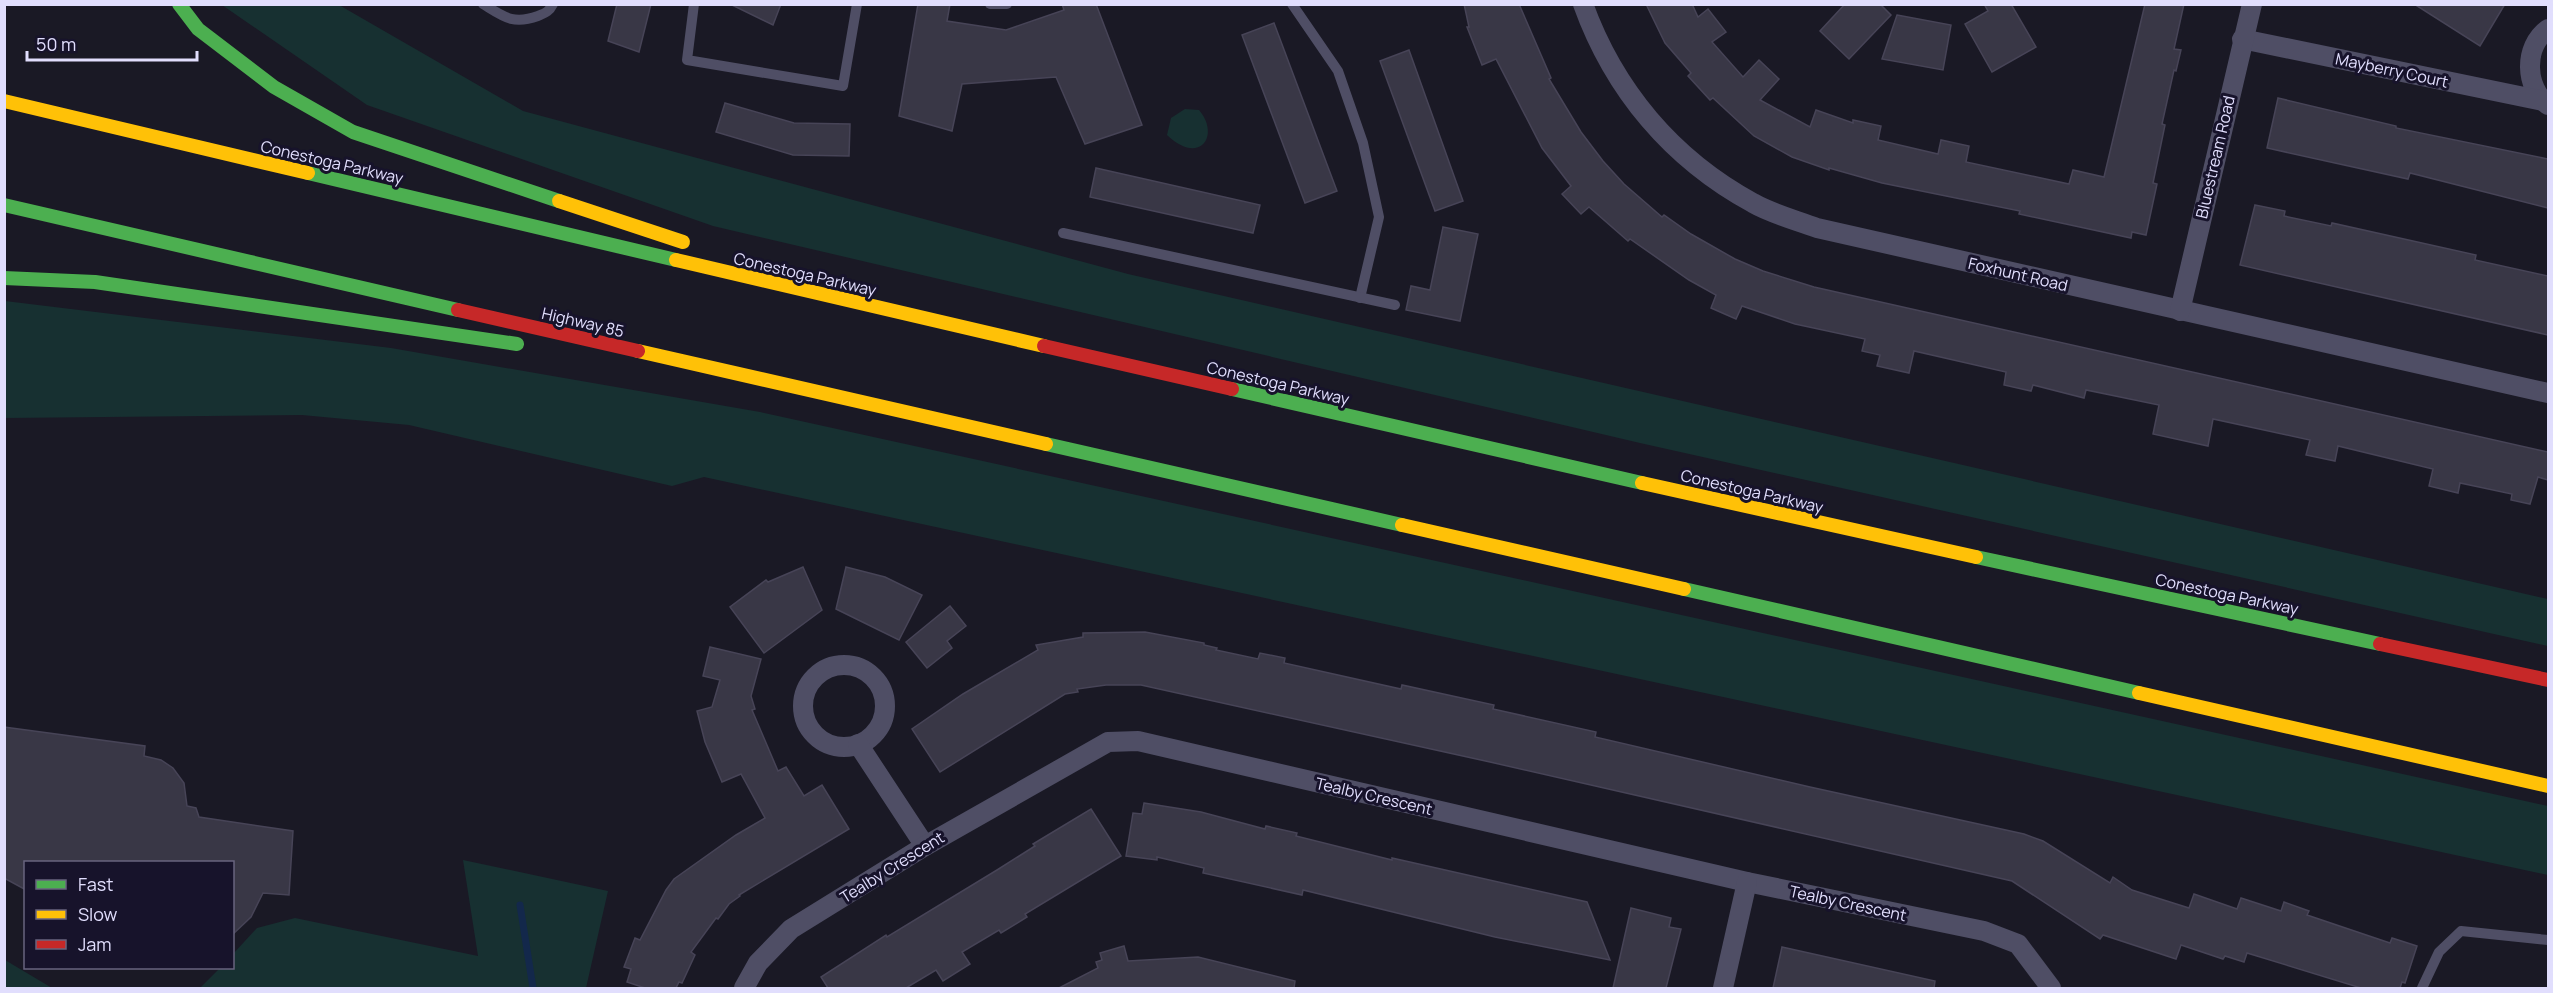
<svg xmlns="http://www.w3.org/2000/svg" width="2553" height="993" font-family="Manrope,sans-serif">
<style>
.green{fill:#173031}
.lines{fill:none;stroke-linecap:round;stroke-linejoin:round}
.stream{stroke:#13284b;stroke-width:7}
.building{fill:#393746;stroke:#474457;stroke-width:1.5}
.lane{stroke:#4f4e65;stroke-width:10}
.street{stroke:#4f4e65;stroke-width:20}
.fast{stroke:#4caf50;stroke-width:14}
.slow{stroke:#ffc107;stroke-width:14}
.jam{stroke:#c62828;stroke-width:14}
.labels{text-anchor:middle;stroke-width:6;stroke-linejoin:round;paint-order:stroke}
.street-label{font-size:16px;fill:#e1defd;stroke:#17132b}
</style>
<rect width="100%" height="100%" fill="#1a1925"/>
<g class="green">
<path d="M 222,5 L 339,5 L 523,111 L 1128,274 L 2548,599 L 2548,646 L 1640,443 L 713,226 L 367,105 Z"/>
<path d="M 1185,109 L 1199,110 C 1221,136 1199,166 1167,135 L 1171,118 Z"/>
<path d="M 5,301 L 391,348 L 760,412 L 2548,806 L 2548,875 L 704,477 L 672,486 L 409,425 L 302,415 L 5,418 Z"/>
<path d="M 463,860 L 608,891 L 586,988 L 200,988 L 220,968 L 232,968 L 233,954 L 257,928 L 295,918 L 478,956 Z"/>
<path d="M 4,960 L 5,960 L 52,988 L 5,988 Z"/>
</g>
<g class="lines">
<path class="stream" d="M 520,905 L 533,988"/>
</g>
<g class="building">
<path d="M 617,4 L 651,4 L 639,52 L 608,41 Z"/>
<path d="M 730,4 L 781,4 L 773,25 Z"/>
<path d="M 918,4 L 950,4 L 947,21 L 1006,30 L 1064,10 L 1062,4 L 1096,4 L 1142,125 L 1085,144 L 1056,77 L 962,84 L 952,131 L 899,116 Z"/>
<path d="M 1464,4 L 1519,4 L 1551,78 L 1549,79 L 1581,132 L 1603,161 L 1624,184 L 1662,217 L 1664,215 L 1691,234 L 1735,259 L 1763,271 L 1814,287 L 2548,452 L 2548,480 L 2538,477 L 2530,504 L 2511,500 L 2512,494 L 2460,483 L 2458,493 L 2429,486 L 2433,469 L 2338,446 L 2335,461 L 2306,455 L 2310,440 L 2213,419 L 2208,446 L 2153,434 L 2159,405 L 2086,390 L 2084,398 L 2033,385 L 2031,391 L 2004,385 L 2006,372 L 1914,351 L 1909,373 L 1877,366 L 1880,355 L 1862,351 L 1865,339 L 1795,324 L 1742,306 L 1736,319 L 1711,308 L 1716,295 L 1689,280 L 1630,239 L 1628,241 L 1589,207 L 1581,214 L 1562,194 L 1571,186 L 1542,148 L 1496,59 L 1482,65 L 1467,27 L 1469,27 Z"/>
<path d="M 1646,4 L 1692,4 L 1698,17 L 1708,9 L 1726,32 L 1712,42 L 1743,77 L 1759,60 L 1779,79 L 1760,100 L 1810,127 L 1816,110 L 1853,123 L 1853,120 L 1881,126 L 1878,140 L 1938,154 L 1941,140 L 1969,146 L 1966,162 L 2069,184 L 2073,170 L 2104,177 L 2145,4 L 2184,4 L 2174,49 L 2181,50 L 2176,71 L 2174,70 L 2162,124 L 2165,125 L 2153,183 L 2157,184 L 2146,235 L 2132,232 L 2131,238 L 2019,214 L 2020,211 L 1882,183 L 1829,168 L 1829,170 L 1792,157 L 1754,136 L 1713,98 L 1710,100 L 1688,76 L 1691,73 L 1665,43 Z"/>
<path d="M 1845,4 L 1880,4 L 1891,15 L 1849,59 L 1820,31 Z"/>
<path d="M 1984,4 L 2011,4 L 2036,47 L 1992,72 L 1965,24 L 1988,11 Z"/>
<path d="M 2414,4 L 2505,4 L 2480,46 Z"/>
<path d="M 1897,15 L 1951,25 L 1943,70 L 1882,59 Z"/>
<path d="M 1274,23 L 1337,191 L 1305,203 L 1242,35 Z"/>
<path d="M 1409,50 L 1463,201 L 1435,211 L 1380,61 Z"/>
<path d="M 2278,98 L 2396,126 L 2396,128 L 2548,159 L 2548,208 L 2410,173 L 2408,179 L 2267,148 Z"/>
<path d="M 725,103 L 794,123 L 850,124 L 849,156 L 793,155 L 716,132 Z"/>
<path d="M 1096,168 L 1260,205 L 1253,233 L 1090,197 Z"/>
<path d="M 2255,205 L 2285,211 L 2284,216 L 2331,226 L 2332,223 L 2476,255 L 2475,260 L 2548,276 L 2548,335 L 2240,265 Z"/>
<path d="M 1443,227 L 1478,234 L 1460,321 L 1406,310 L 1411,286 L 1430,290 Z"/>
<path d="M 803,567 L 822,610 L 764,653 L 730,607 L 766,580 L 768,582 Z"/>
<path d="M 846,567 L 885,577 L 922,595 L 899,640 L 836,609 Z"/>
<path d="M 950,606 L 966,626 L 947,641 L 952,648 L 927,668 L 906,642 Z"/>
<path d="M 1145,632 L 1204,643 L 1204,645 L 1217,648 L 1216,650 L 1258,659 L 1260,653 L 1285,658 L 1284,663 L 1401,689 L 1402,685 L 1494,705 L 1493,709 L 1596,732 L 1595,737 L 1810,787 L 2024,834 L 2043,841 L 2110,883 L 2113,877 L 2132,890 L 2189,908 L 2194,894 L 2237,909 L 2241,898 L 2281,911 L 2284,902 L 2309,911 L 2307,915 L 2390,943 L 2392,938 L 2417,946 L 2405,983 L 2402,982 L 2400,988 L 2361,988 L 2247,953 L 2244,962 L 2225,956 L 2223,959 L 2181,945 L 2176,959 L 2103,935 L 2100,939 L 2012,881 L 1490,762 L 1141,685 L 1106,685 L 1077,689 L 1078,692 L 1065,694 L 940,772 L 912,729 L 963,694 L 1038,650 L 1036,645 L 1083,637 L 1083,633 Z"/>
<path d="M 710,647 L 761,659 L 751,696 L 755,709 L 752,710 L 778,771 L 786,767 L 804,796 L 822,785 L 849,829 L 739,895 L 740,896 L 729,904 L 718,919 L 716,918 L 691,952 L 695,955 L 682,983 L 679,982 L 676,988 L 645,988 L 627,982 L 631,969 L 624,967 L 635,938 L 640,940 L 666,890 L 674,879 L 736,835 L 765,818 L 741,774 L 722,782 L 705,742 L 697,711 L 712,707 L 720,680 L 703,676 Z"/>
<path d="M 4,727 L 145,746 L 144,756 L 161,760 L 173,768 L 184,783 L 187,806 L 196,808 L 199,817 L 293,831 L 289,895 L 263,893 L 251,917 L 232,935 L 232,862 L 26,862 L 26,890 L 4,878 Z"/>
<path d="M 1144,803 L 1201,812 L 1265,829 L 1266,826 L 1297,833 L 1296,836 L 1392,860 L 1392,858 L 1587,902 L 1610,960 L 1495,937 L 1303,890 L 1302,895 L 1203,873 L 1204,868 L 1157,857 L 1157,860 L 1126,856 L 1133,813 L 1142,814 Z"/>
<path d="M 1091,809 L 1121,856 L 1025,914 L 1027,917 L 1001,933 L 999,930 L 962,952 L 970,964 L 943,981 L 936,970 L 906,988 L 828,988 L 821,977 L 886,935 L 887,937 L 997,870 L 1035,846 L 1033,844 Z"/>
<path d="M 1631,908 L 1671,918 L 1669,927 L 1681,929 L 1666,988 L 1613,988 Z"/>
<path d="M 1124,946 L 1128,961 L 1198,957 L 1295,981 L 1294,988 L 1059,988 L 1098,968 L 1096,962 L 1102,960 L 1100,953 Z"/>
<path d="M 1782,947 L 1935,981 L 1934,988 L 1773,988 Z"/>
</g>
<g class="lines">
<g class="lane">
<path d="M 483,4 C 504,17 513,25 538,16 C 545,13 549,12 553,4"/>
<path d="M 694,4 L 687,60 L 843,86 L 857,4"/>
<path d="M 990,4 L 1007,4"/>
<path d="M 1292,4 L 1338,71 L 1363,143 L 1379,217 L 1360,298"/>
<path d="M 1063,233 L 1395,305"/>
<path d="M 2422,988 L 2439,952 L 2461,931 L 2548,940"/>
</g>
<g class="street">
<path d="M 1583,4 C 1614,90 1672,159 1753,203 C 1772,214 1796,220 1817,228 L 2548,393"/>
<path d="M 2548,29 C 2523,47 2525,88 2548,105"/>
<path d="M 2242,39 L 2543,101"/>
<path d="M 2180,311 L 2252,4"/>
<circle cx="844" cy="706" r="41"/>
<path d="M 858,744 L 925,846"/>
<path d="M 744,988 L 758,963 L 791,929 L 925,846 L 1108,742 L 1138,741 L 1747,882 L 1984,931 L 2018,944 L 2051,988"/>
<path d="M 1723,988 L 1747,882"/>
</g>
<g class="fast">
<path d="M 179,4 L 198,29 L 274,87 L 353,132 L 559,201"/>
<path d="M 308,173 L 676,260"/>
<path d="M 4,205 L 458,310"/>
<path d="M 4,278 L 95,282 L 517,344"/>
<path d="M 1232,389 L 1642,483"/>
<path d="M 1046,444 L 1402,525"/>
<path d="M 1976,557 L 2380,644"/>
<path d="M 1684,589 L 2139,693"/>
</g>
<g class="slow">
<path d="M 4,101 L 308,173"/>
<path d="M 559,201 L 683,242"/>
<path d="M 676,260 L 1044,346"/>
<path d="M 638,351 L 1046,444"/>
<path d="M 1642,483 L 1976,557"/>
<path d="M 1402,525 L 1684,589"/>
<path d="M 2139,693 L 2548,786"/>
</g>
<g class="jam">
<path d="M 458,310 L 638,351"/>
<path d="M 1044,346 L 1232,389"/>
<path d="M 2380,644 L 2548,680"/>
</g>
</g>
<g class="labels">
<g class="street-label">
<text transform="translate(2392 70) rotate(12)" y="6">Mayberry Court</text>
<text transform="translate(2215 157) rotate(-77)" y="6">Bluestream Road</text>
<text transform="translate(332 162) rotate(13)" y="6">Conestoga Parkway</text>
<text transform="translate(805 274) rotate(13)" y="6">Conestoga Parkway</text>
<text transform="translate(2018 274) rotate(13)" y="6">Foxhunt Road</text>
<text transform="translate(583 322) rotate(13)" y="6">Highway 85</text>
<text transform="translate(1278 383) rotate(13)" y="6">Conestoga Parkway</text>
<text transform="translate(1752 491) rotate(13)" y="6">Conestoga Parkway</text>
<text transform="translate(2227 594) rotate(12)" y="6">Conestoga Parkway</text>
<text transform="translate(1374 796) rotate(13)" y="6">Tealby Crescent</text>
<text transform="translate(892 867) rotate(-32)" y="6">Tealby Crescent</text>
<text transform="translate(1848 903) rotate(12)" y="6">Tealby Crescent</text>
</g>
</g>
<rect width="2553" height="993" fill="none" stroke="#e1defd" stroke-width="12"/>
<rect x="24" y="861" width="210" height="108" fill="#17132b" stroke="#68647f" stroke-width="1.5"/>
<rect x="36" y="880" width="30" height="9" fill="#4caf50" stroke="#68647f" stroke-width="1.5"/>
<text x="78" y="891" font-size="18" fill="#e1defd">Fast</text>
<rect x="36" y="910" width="30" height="9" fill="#ffc107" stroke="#68647f" stroke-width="1.5"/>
<text x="78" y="921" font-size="18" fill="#e1defd">Slow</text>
<rect x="36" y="940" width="30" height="9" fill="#c62828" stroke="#68647f" stroke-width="1.5"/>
<text x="78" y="951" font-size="18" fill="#e1defd">Jam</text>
<path d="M27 51v9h170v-9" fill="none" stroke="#e1defd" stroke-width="3"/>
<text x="36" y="51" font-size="18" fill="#e1defd" stroke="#17132b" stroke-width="4.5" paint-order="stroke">50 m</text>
</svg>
